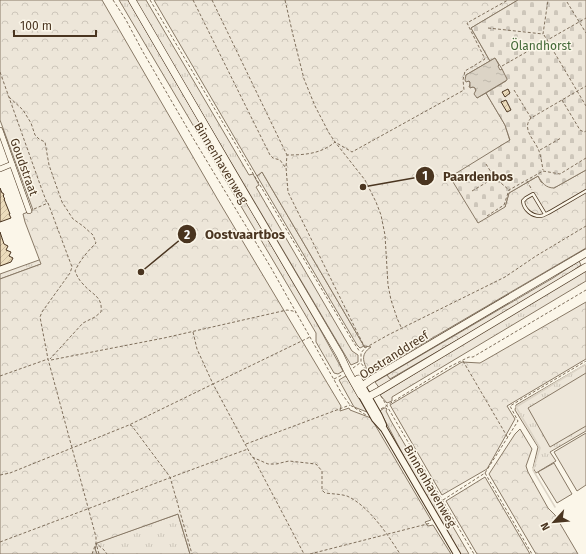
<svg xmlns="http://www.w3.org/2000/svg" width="586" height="554" font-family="'Fira Sans',sans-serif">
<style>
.grass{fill:url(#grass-tufts);stroke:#887966}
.forest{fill:url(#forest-crowns);stroke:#887966}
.cemetery{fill:url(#cemetery-stones);stroke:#887966}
.pitch{fill:#ede6d9;stroke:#887966}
.water{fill:url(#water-ripples);stroke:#887966}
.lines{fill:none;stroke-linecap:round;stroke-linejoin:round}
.stream{stroke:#dcd4c6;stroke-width:1.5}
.building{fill:url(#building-hatch);stroke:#4a3520}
.service-casing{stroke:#4a3520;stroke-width:4}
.minor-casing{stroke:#4a3520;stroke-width:6}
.tertiary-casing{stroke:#4a3520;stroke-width:8}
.secondary-casing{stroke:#4a3520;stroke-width:8}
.path{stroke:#7f6f5c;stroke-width:1;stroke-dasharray:3 2;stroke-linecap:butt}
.service{stroke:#fbf6e9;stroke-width:2.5}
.minor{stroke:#fbf6e9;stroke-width:5}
.tertiary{stroke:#fbf6e9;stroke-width:6}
.secondary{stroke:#fbf6e9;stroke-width:7}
.labels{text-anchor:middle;stroke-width:3;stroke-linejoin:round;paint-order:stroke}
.park-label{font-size:12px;fill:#436837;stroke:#fbf6e9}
.street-label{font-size:12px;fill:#4a3520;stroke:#fbf6e9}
.leader{fill:none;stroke:#4a3520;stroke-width:1.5}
.callout-dot{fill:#4a3520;stroke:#fbf6e9;stroke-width:1.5}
.mark-label{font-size:12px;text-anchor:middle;font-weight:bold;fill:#fff}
.callout-label{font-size:13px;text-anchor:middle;font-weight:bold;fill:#4a3520;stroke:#fbf6e9;stroke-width:3;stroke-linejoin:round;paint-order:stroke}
</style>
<defs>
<pattern id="grass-tufts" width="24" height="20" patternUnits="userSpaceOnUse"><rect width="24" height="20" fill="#ede6d9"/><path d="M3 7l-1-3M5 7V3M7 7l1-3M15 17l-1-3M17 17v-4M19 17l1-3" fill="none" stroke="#cdc6ba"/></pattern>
<pattern id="forest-crowns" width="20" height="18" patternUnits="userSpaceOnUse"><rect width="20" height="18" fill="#ede6d9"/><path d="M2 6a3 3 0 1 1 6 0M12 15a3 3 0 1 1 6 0" fill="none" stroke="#cdc6ba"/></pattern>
<pattern id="cemetery-stones" width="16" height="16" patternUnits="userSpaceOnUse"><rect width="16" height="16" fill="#ede6d9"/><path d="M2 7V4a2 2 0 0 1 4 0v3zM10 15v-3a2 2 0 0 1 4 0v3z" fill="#cdc6ba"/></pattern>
<pattern id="water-ripples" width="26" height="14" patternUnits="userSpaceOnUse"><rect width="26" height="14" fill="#dcd4c6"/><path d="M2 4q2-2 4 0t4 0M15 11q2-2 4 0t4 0" fill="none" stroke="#beb7aa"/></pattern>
<pattern id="building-hatch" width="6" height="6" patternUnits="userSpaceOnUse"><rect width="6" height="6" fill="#ecdcbc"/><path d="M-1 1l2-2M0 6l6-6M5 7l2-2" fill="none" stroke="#ccbda1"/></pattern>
</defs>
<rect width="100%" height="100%" fill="#fbf6e9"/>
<g class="grass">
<path d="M 119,0 L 128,0 L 316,322 L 343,371 L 338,374 L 334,373 L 316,342 L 316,333 Z"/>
<path d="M 135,0 L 146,0 L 249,175 L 253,174 L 259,185 L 256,187 L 352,351 L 358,355 L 358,362 L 351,365 Z"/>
<path d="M 262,172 L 364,346 L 360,348 L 357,345 L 257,176 Z"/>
<path d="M 64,249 L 41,264 L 0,279 L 0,274 L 39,260 Z"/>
<path d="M 586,269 L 586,281 L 392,397 L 392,401 L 387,403 L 380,395 Z"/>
<path d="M 554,284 L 380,389 L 375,382 L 387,375 L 390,378 Z"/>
<path d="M 586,364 L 586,431 L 550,452 L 556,461 L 536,473 L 533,468 L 538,447 L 515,410 L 516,405 Z"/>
<path d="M 384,408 L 386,408 L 387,409 L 386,411 L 391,421 L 469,554 L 460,554 L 418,483 L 380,411 Z"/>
<path d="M 178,514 L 190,554 L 97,554 L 95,549 L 96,543 Z"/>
</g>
<g class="forest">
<path d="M 0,0 L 102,0 L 218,200 L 341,406 L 340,411 L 349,408 L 350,410 L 371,418 L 431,520 L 425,522 L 428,526 L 433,525 L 451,554 L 190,554 L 178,514 L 97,543 L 95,549 L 97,554 L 0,554 L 0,279 L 41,264 L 25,222 L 23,214 L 33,210 L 0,120 Z"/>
<path d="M 154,0 L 518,0 L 471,28 L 490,61 L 466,75 L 468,81 L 470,82 L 470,84 L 469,87 L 474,87 L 475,88 L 477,98 L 486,93 L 505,125 L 510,141 L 500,146 L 505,207 L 509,193 L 538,176 L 541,182 L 554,188 L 586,170 L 586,248 L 371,374 L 369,374 C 364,363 359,355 371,347 L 364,346 L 262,172 L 257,176 Z"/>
<path d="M 579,261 L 581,265 L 554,284 L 390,379 L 387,375 L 553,278 Z"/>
<path d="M 586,302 L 586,359 L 507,406 L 515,419 L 487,469 L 442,495 L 390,405 L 462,362 L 480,363 Z"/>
<path d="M 346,376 L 367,412 L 354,407 L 339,380 L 344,377 Z"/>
<path d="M 520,429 L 532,449 L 526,466 L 528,472 L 548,508 L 555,515 L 578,554 L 536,554 L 489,474 L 515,434 Z"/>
<path d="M 485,477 L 530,554 L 477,554 L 446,501 Z"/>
</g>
<path class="cemetery" d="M 518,0 L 586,0 L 586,170 L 554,188 C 546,188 542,183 538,176 L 509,193 L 505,207 L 478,223 L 450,177 L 510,140 L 505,125 L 486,93 L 506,81 L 502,69 L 495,58 L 490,61 L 471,28 Z"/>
<g class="pitch">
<path d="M 586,373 L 586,426 L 550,447 L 528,408 Z"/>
<path d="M 586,433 L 586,485 L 577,491 L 554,452 Z"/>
<path d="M 554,463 L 572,494 L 557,503 L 538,472 Z"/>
</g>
<path class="water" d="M 495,58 L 499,65 L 498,66 L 500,70 L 502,69 L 507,79 L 507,80 L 477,98 L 474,94 L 476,90 L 475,88 L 473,87 L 470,88 L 470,82 L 469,81 L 466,82 L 465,80 L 466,75 Z"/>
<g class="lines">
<path class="stream" d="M 555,507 L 533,470 L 540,448 L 516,407 L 586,364"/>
</g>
<g class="building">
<path d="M 508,89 L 510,93 L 505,97 L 502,92 Z"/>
<path d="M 506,100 L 511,110 L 507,112 L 501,102 Z"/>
<path d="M 0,188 L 2,193 L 3,193 L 4,195 L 3,196 L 4,197 L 4,198 L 5,199 L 4,199 L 10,214 L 9,214 L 11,218 L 0,222 Z"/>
<path d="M 0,232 L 4,244 L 8,246 L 6,250 L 11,252 L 9,256 L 13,258 L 11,262 L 0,266 Z"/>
</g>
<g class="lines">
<defs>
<path id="service" d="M 545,214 L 533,194 L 526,198 L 523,201 C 524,210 532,216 540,216 C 544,216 547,213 550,212 L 586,191"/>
<g id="minor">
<path d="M 0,130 L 29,211"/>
<path d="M 0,169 L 12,164"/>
</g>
<g id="tertiary">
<path d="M 362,386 L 379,416 L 383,425"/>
<path d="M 361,394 L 375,419 L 384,429 L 457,554"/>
</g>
<g id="secondary">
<path d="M 132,0 L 237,180 L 340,355 L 348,372 L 361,395 L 368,397 L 379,391 L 586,267"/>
<path d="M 358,379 L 362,386 L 372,379 L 586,253"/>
</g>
</defs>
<use href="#service" class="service-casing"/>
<use href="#minor" class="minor-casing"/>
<use href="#tertiary" class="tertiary-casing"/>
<use href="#secondary" class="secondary-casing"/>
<g class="path">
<path d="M 113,0 L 126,20 L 143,52 L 193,138 L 270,266 L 342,394 L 350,405 L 366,415"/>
<path d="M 150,0 L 352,340 L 360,352"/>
<path d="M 193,0 L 270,155 L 273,158 L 280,160 L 285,167"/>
<path d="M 212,0 L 284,149 L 287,155"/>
<path d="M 285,0 L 293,35 L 304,79 L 315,106 L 329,133 L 335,142 L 365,180 L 376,202 L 381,215 L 385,235 L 388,285 L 391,300 L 397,318 L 401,327"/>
<path d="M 567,2 L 586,33"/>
<path d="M 488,28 L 543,34 L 548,0"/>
<path d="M 544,35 L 586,106"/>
<path d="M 502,66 L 586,18"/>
<path d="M 0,72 L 42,190 L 47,203"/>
<path d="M 514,90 L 531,118 L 586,86"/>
<path d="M 9,97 L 23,110 L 31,123 L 35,135 L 39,139 L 45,142 L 49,165 L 62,202 L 73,219 L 83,226 L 93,235 L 96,243 C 88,251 80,260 75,271 C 77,276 79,280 83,284 C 92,295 103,296 101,312 L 95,317 L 83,323 L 50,359"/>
<path d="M 562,100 L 580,130 L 584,132 L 586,131"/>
<path d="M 531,118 C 521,129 535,140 539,151 C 541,157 542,164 543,170"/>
<path d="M 540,150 L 561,138"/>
<path d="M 486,164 L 494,177 L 509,190"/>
<path d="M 527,181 L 532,190"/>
<path d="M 472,191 L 494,178"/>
<path d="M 34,209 L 48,203 L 72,267 L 70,273 L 42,312 L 40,317 L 48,359 L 96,537 L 96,543 L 92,554"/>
<path d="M 487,216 L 504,205 L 509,190 L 543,171 L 560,174 L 586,158"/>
<path d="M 193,332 L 197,349 L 213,384 L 310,337"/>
<path d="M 365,348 L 288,192 L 286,167 L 287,155 C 304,155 321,154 335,142 L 352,152 L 464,90 L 463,80 L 465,71 L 485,59 L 467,23 L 508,0"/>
<path d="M 51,360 L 164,338 L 287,310 L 293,311 L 296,313"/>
<path d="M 463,361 L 508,438"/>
<path d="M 353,368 L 360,363"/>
<path d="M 369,374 L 361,363 L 361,353 L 365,348 L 388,335 L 505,277 L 536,256 L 586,226"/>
<path d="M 0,376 L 48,359"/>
<path d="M 334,379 L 342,375"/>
<path d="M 381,396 L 474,554"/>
<path d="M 381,409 L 449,367 L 469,357 L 473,357 L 586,290"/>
<path d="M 130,425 L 132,426 L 170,477 L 192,554"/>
<path d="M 246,444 L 350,405"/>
<path d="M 253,457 L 304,554"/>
<path d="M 485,473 L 532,554"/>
<path d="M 0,475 L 10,473 L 129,425 L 213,384 L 252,457 L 268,464 L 276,464 L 289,461 L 316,464 L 322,471 L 322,490 L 325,493 C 333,494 340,494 347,496 C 369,506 388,535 400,554"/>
<path d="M 443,500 L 485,473 L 518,421 L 510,406 L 586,361"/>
<path d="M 0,542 C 83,511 165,479 248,449"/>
<path d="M 99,554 L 96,543 L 104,550 L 107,554"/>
<path d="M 310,554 L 431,523"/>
</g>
<use href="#service" class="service"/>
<use href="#minor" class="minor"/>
<use href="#tertiary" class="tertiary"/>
<use href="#secondary" class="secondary"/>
</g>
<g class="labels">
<g class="park-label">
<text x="541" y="50">Ölandhorst</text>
</g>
<g class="street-label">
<text transform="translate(221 163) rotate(59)" y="4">Binnenhavenweg</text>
<text transform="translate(24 167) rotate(70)" y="4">Goudstraat</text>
<text transform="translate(394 355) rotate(-32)" y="4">Oostranddreef</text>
<text transform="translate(430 486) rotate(60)" y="4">Binnenhavenweg</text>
</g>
</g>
<path class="leader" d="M363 187L425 176M141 272L187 234"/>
<g class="callout-dot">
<circle cx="363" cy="187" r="4"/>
<circle cx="141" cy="272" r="4"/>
<circle cx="425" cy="176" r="10"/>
<circle cx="187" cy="234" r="10"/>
</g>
<g class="mark-label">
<text x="425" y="180">1</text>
<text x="187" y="239">2</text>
</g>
<g class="callout-label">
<text x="478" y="181">Paardenbos</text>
<text x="245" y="239">Oostvaartbos</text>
</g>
<g transform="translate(554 522) rotate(243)" stroke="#fbf6e9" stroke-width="3" paint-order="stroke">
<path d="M0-3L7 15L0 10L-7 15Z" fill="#4a3520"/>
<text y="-6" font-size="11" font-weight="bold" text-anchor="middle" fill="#4a3520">N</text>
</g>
<path d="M14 30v6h82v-6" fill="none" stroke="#4a3520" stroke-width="2"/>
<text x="20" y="30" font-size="12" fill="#4a3520" stroke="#fbf6e9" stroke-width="3" paint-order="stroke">100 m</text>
</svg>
